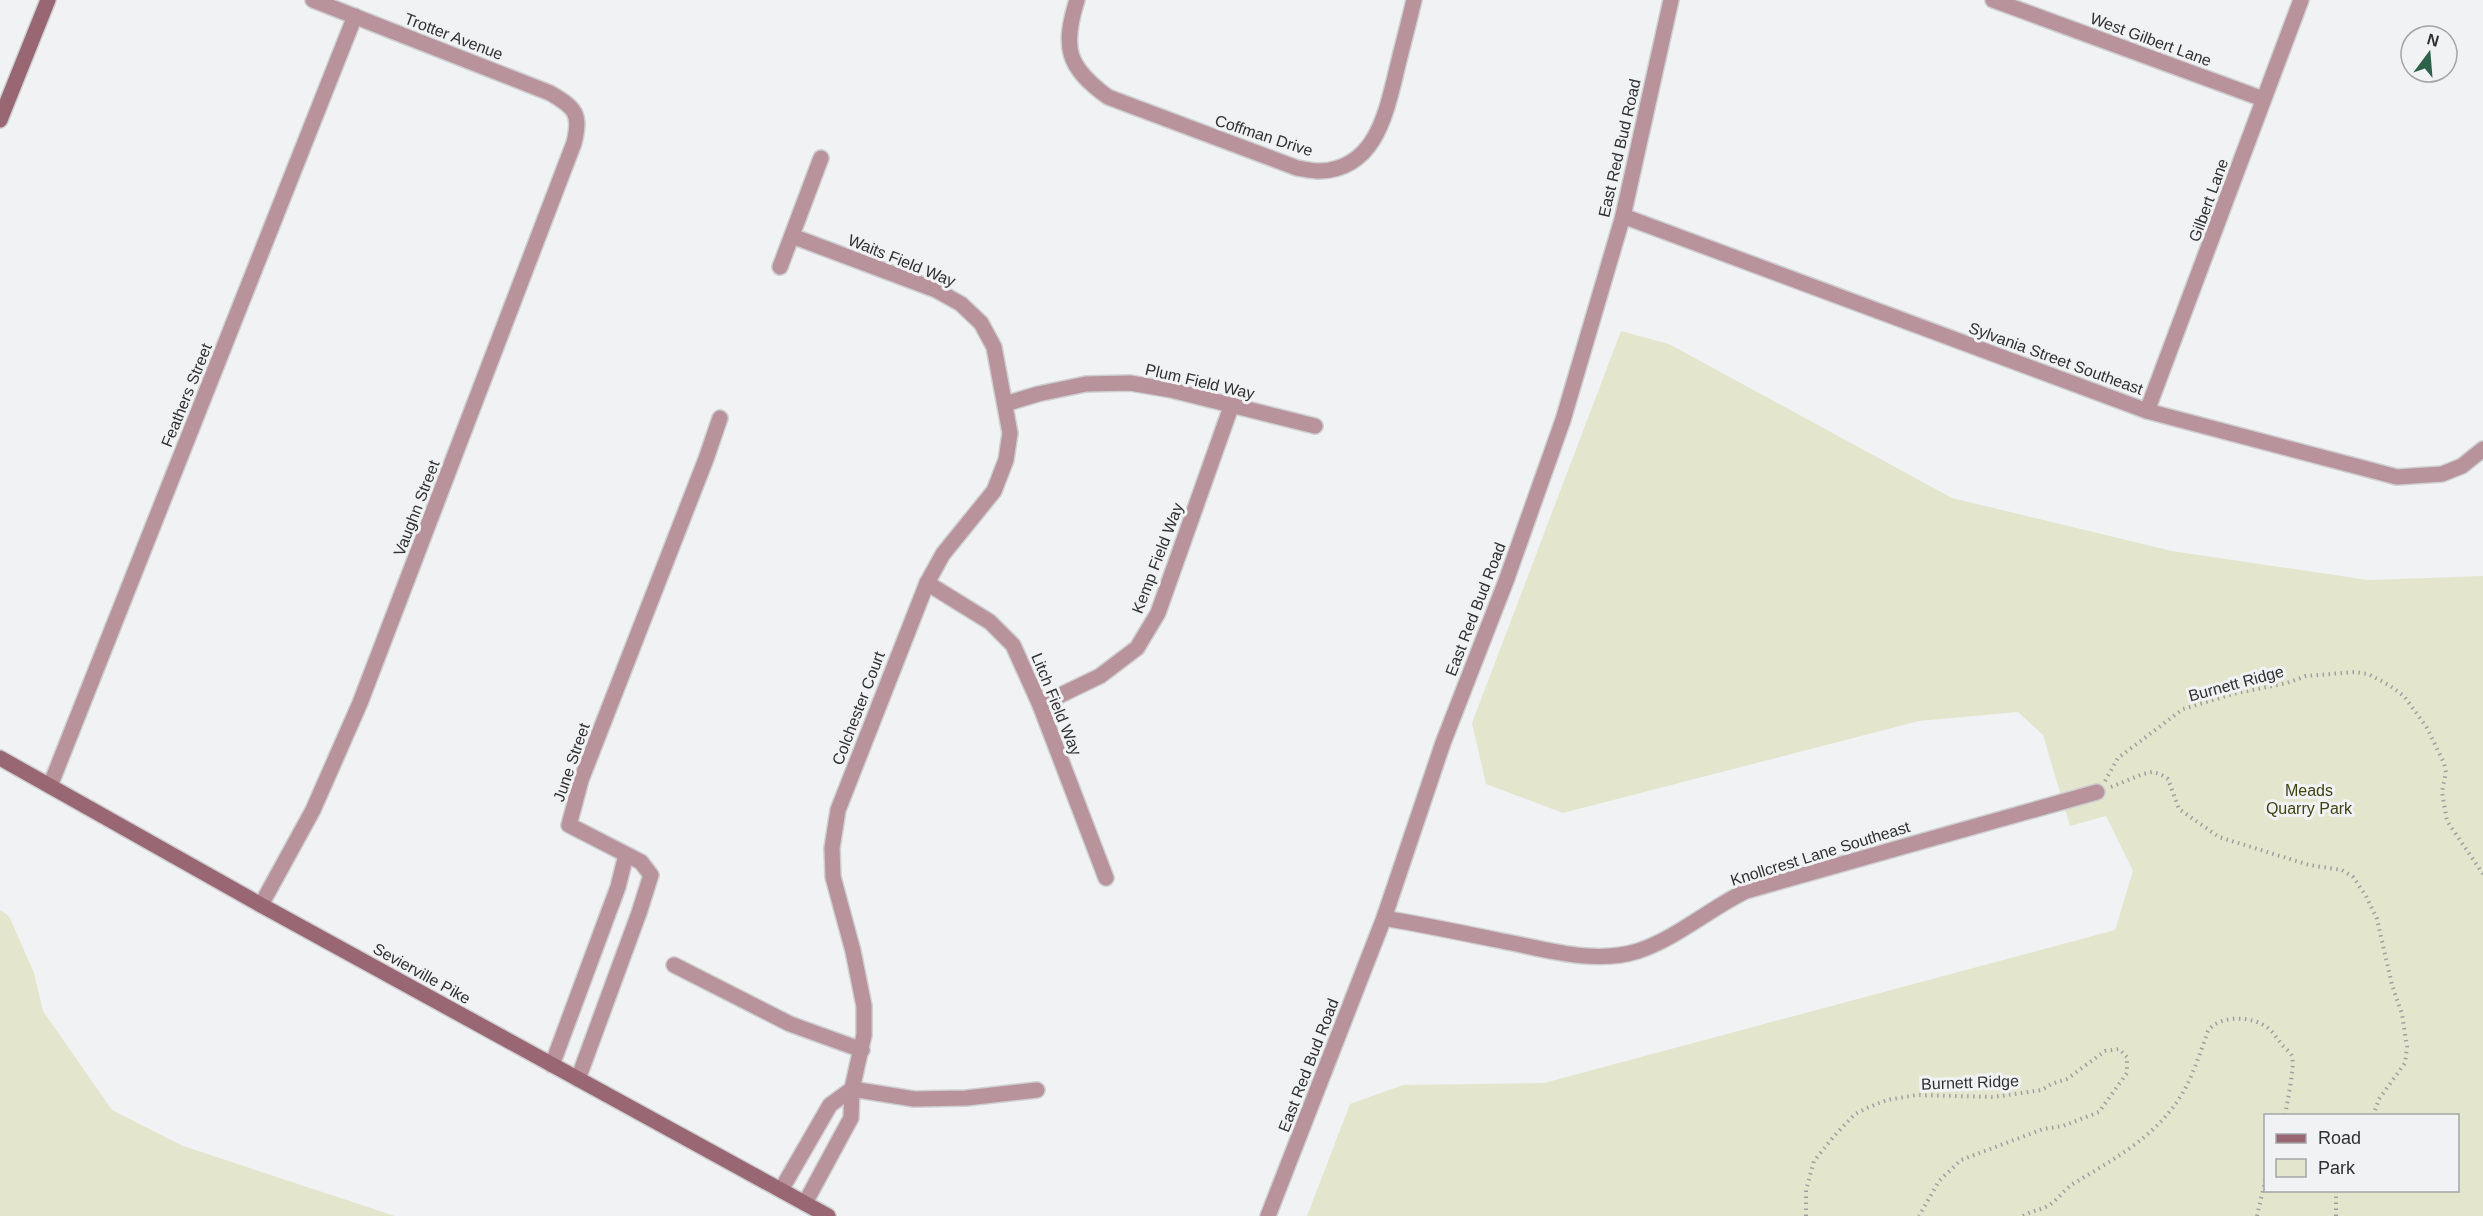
<svg xmlns="http://www.w3.org/2000/svg" width="2483" height="1216" font-family="Arial,sans-serif">
<style>
.green{fill:#e3e6cd;fill-rule:evenodd}
.lines{fill:none;stroke-linecap:round;stroke-linejoin:round}
.street-casing{stroke:#cecfd1;stroke-width:18}
.secondary-casing{stroke:#cecfd1;stroke-width:18}
.path{stroke:#9fa0a1;stroke-width:4;stroke-dasharray:1.5 4.5;stroke-linecap:butt}
.street{stroke:#b8939c;stroke-width:15}
.secondary{stroke:#996673;stroke-width:15}
.labels{text-anchor:middle;stroke-width:6;stroke-linejoin:round;paint-order:stroke}
.street-label{font-size:16px;fill:#313132;stroke:#f1f2f4}
.park-label{font-size:16px;fill:#3f4310;stroke:#f1f2f4}
</style>
<rect width="100%" height="100%" fill="#f1f2f4"/>
<g class="green">
<path d="M 1621,331 L 1669,344 L 1952,498 L 2172,551 L 2368,580 L 2483,576 L 2483,1216 L 1307,1216 L 1350,1104 L 1403,1085 L 1544,1083 L 2115,930 L 2133,871 L 2106,816 L 2070,826 L 2043,735 L 2018,712 L 1919,721 L 1563,813 L 1486,784 L 1472,723 ZM 2266,1116 L 2458,1116 L 2458,1190 L 2266,1190 Z"/>
<path d="M 0,910 L 9,916 L 34,973 L 43,1011 L 112,1110 L 183,1146 L 395,1216 L 0,1216 Z"/>
</g>
<g class="lines">
<defs>
<g id="street">
<path d="M 1077,0 C 1062,48 1067,67 1108,97 L 1297,168 C 1304,169 1313,171 1320,171 C 1373,169 1385,118 1395,77 C 1401,51 1408,26 1414,0"/>
<path d="M 1993,0 L 2263,99"/>
<path d="M 1623,216 L 2147,411 L 2397,477 L 2442,474 L 2462,466 L 2483,449"/>
<path d="M 792,236 L 936,290 L 961,304 L 981,323 L 994,347 L 1010,433 L 1006,460 L 994,491 L 943,554 L 927,583 L 838,810 L 832,848 L 833,877 L 853,951 L 864,1006 L 864,1035 L 852,1089 L 851,1118 L 805,1203"/>
<path d="M 780,267 L 821,158"/>
<path d="M 1005,404 L 1038,394 L 1086,384 L 1130,383 L 1171,390 L 1315,426"/>
<path d="M 2147,411 L 2301,0"/>
<path d="M 927,583 L 990,622 L 1013,645 L 1040,705 L 1106,878"/>
<path d="M 1040,705 L 1100,676 L 1137,648 L 1158,613 L 1231,407"/>
<path d="M 50,786 L 355,16"/>
<path d="M 261,905 L 313,810 L 360,703 L 574,143 C 581,114 576,108 550,93 L 313,0"/>
<path d="M 1384,918 C 1424,925 1463,933 1502,941 C 1545,949 1594,965 1638,951 C 1677,938 1709,909 1746,891 L 2097,792"/>
<path d="M 674,965 L 790,1024 L 862,1050"/>
<path d="M 552,1065 L 618,887 L 626,855"/>
<path d="M 578,1079 L 639,913 L 651,875 L 641,862 L 569,825 L 581,780 L 706,459 L 720,418"/>
<path d="M 852,1089 L 914,1099 L 966,1098 L 1037,1090"/>
<path d="M 781,1190 L 830,1105 L 852,1089"/>
<path d="M 1268,1216 L 1384,918 L 1443,743 L 1506,581 L 1563,420 L 1623,216 L 1671,0"/>
</g>
<g id="secondary">
<path d="M 0,120 L 48,0"/>
<path d="M 0,758 L 261,905 L 828,1216"/>
</g>
</defs>
<use href="#street" class="street-casing"/>
<use href="#secondary" class="secondary-casing"/>
<g class="path">
<path d="M 2105,781 L 2118,758 L 2183,709 L 2233,694 L 2287,683 L 2306,676 L 2355,672 L 2368,674 L 2389,685 L 2404,696 L 2427,728 L 2444,763 L 2446,772 L 2442,792 L 2447,821 L 2483,874"/>
<path d="M 2111,787 L 2143,774 L 2152,772 L 2160,774 L 2168,779 L 2179,809 L 2219,837 L 2309,865 L 2342,870 L 2353,877 L 2366,896 L 2377,919 L 2392,985 L 2402,1014 L 2407,1047 L 2405,1063 L 2379,1099 L 2373,1116"/>
<path d="M 1806,1216 L 1806,1190 L 1814,1161 L 1834,1136 L 1855,1114 L 1867,1108 L 1887,1100 L 1917,1095 L 1994,1097 L 2042,1090 L 2051,1084 L 2067,1079 L 2105,1051 L 2119,1049 L 2127,1057 L 2127,1073 L 2099,1112 L 2063,1126 L 2043,1129 L 1961,1160 L 1939,1181 L 1919,1216"/>
<path d="M 2023,1216 C 2031,1211 2040,1210 2048,1206 C 2059,1199 2065,1188 2076,1182 C 2123,1154 2170,1128 2192,1074 C 2198,1060 2203,1045 2208,1031 C 2220,1014 2253,1016 2268,1028 C 2274,1033 2278,1040 2283,1046 C 2286,1049 2290,1052 2292,1056 C 2295,1065 2287,1103 2285,1116"/>
<path d="M 2257,1216 L 2266,1177"/>
<path d="M 2336,1216 L 2336,1190"/>
</g>
<use href="#street" class="street"/>
<use href="#secondary" class="secondary"/>
</g>
<g class="labels">
<g class="street-label">
<text transform="translate(454 36) rotate(21)" y="6">Trotter Avenue</text>
<text transform="translate(2151 39) rotate(20)" y="6">West Gilbert Lane</text>
<text transform="translate(1264 135) rotate(18)" y="6">Coffman Drive</text>
<text transform="translate(1619 148) rotate(-77)" y="6">East Red Bud Road</text>
<text transform="translate(2208 200) rotate(-70)" y="6">Gilbert Lane</text>
<text transform="translate(902 260) rotate(22)" y="6">Waits Field Way</text>
<text transform="translate(2056 358) rotate(20)" y="6">Sylvania Street Southeast</text>
<text transform="translate(1200 381) rotate(13)" y="6">Plum Field Way</text>
<text transform="translate(186 395) rotate(-68)" y="6">Feathers Street</text>
<text transform="translate(416 508) rotate(-69)" y="6">Vaughn Street</text>
<text transform="translate(1157 558) rotate(-69)" y="6">Kemp Field Way</text>
<text transform="translate(1475 609) rotate(-69)" y="6">East Red Bud Road</text>
<text transform="translate(2236 683) rotate(-15)" y="6">Burnett Ridge</text>
<text transform="translate(1057 704) rotate(68)" y="6">Litch Field Way</text>
<text transform="translate(858 708) rotate(-69)" y="6">Colchester Court</text>
<text transform="translate(571 762) rotate(-71)" y="6">June Street</text>
<text transform="translate(1820 853) rotate(-17)" y="6">Knollcrest Lane Southeast</text>
<text transform="translate(422 973) rotate(29)" y="6">Sevierville Pike</text>
<text transform="translate(1308 1065) rotate(-69)" y="6">East Red Bud Road</text>
<text transform="translate(1970 1082) rotate(-2)" y="6">Burnett Ridge</text>
</g>
<g class="park-label">
<text x="2309" y="796">Meads<tspan x="2309" dy="18">Quarry Park</tspan></text>
</g>
</g>
<rect x="2264" y="1114" width="195" height="78" fill="#f1f2f4" stroke="#a4a5a6" stroke-width="1.5"/>
<rect x="2276" y="1134" width="30" height="9" fill="#996673" stroke="#a4a5a6" stroke-width="1.5"/>
<text x="2318" y="1144" font-size="18" fill="#313132">Road</text>
<rect x="2276" y="1159" width="30" height="18" fill="#e3e6cd" stroke="#a4a5a6" stroke-width="1.5"/>
<text x="2318" y="1174" font-size="18" fill="#313132">Park</text>
<g transform="translate(2429 54) rotate(16)"><circle r="28" fill="#f1f2f4" stroke="#a4a5a6" stroke-width="1.5"/>
<path d="M0-4.5L10 22L0 15L-10 22Z" fill="#2a624a"/>
<text y="-9" font-size="16" font-weight="bold" text-anchor="middle" fill="#313132">N</text>
</g>
</svg>
